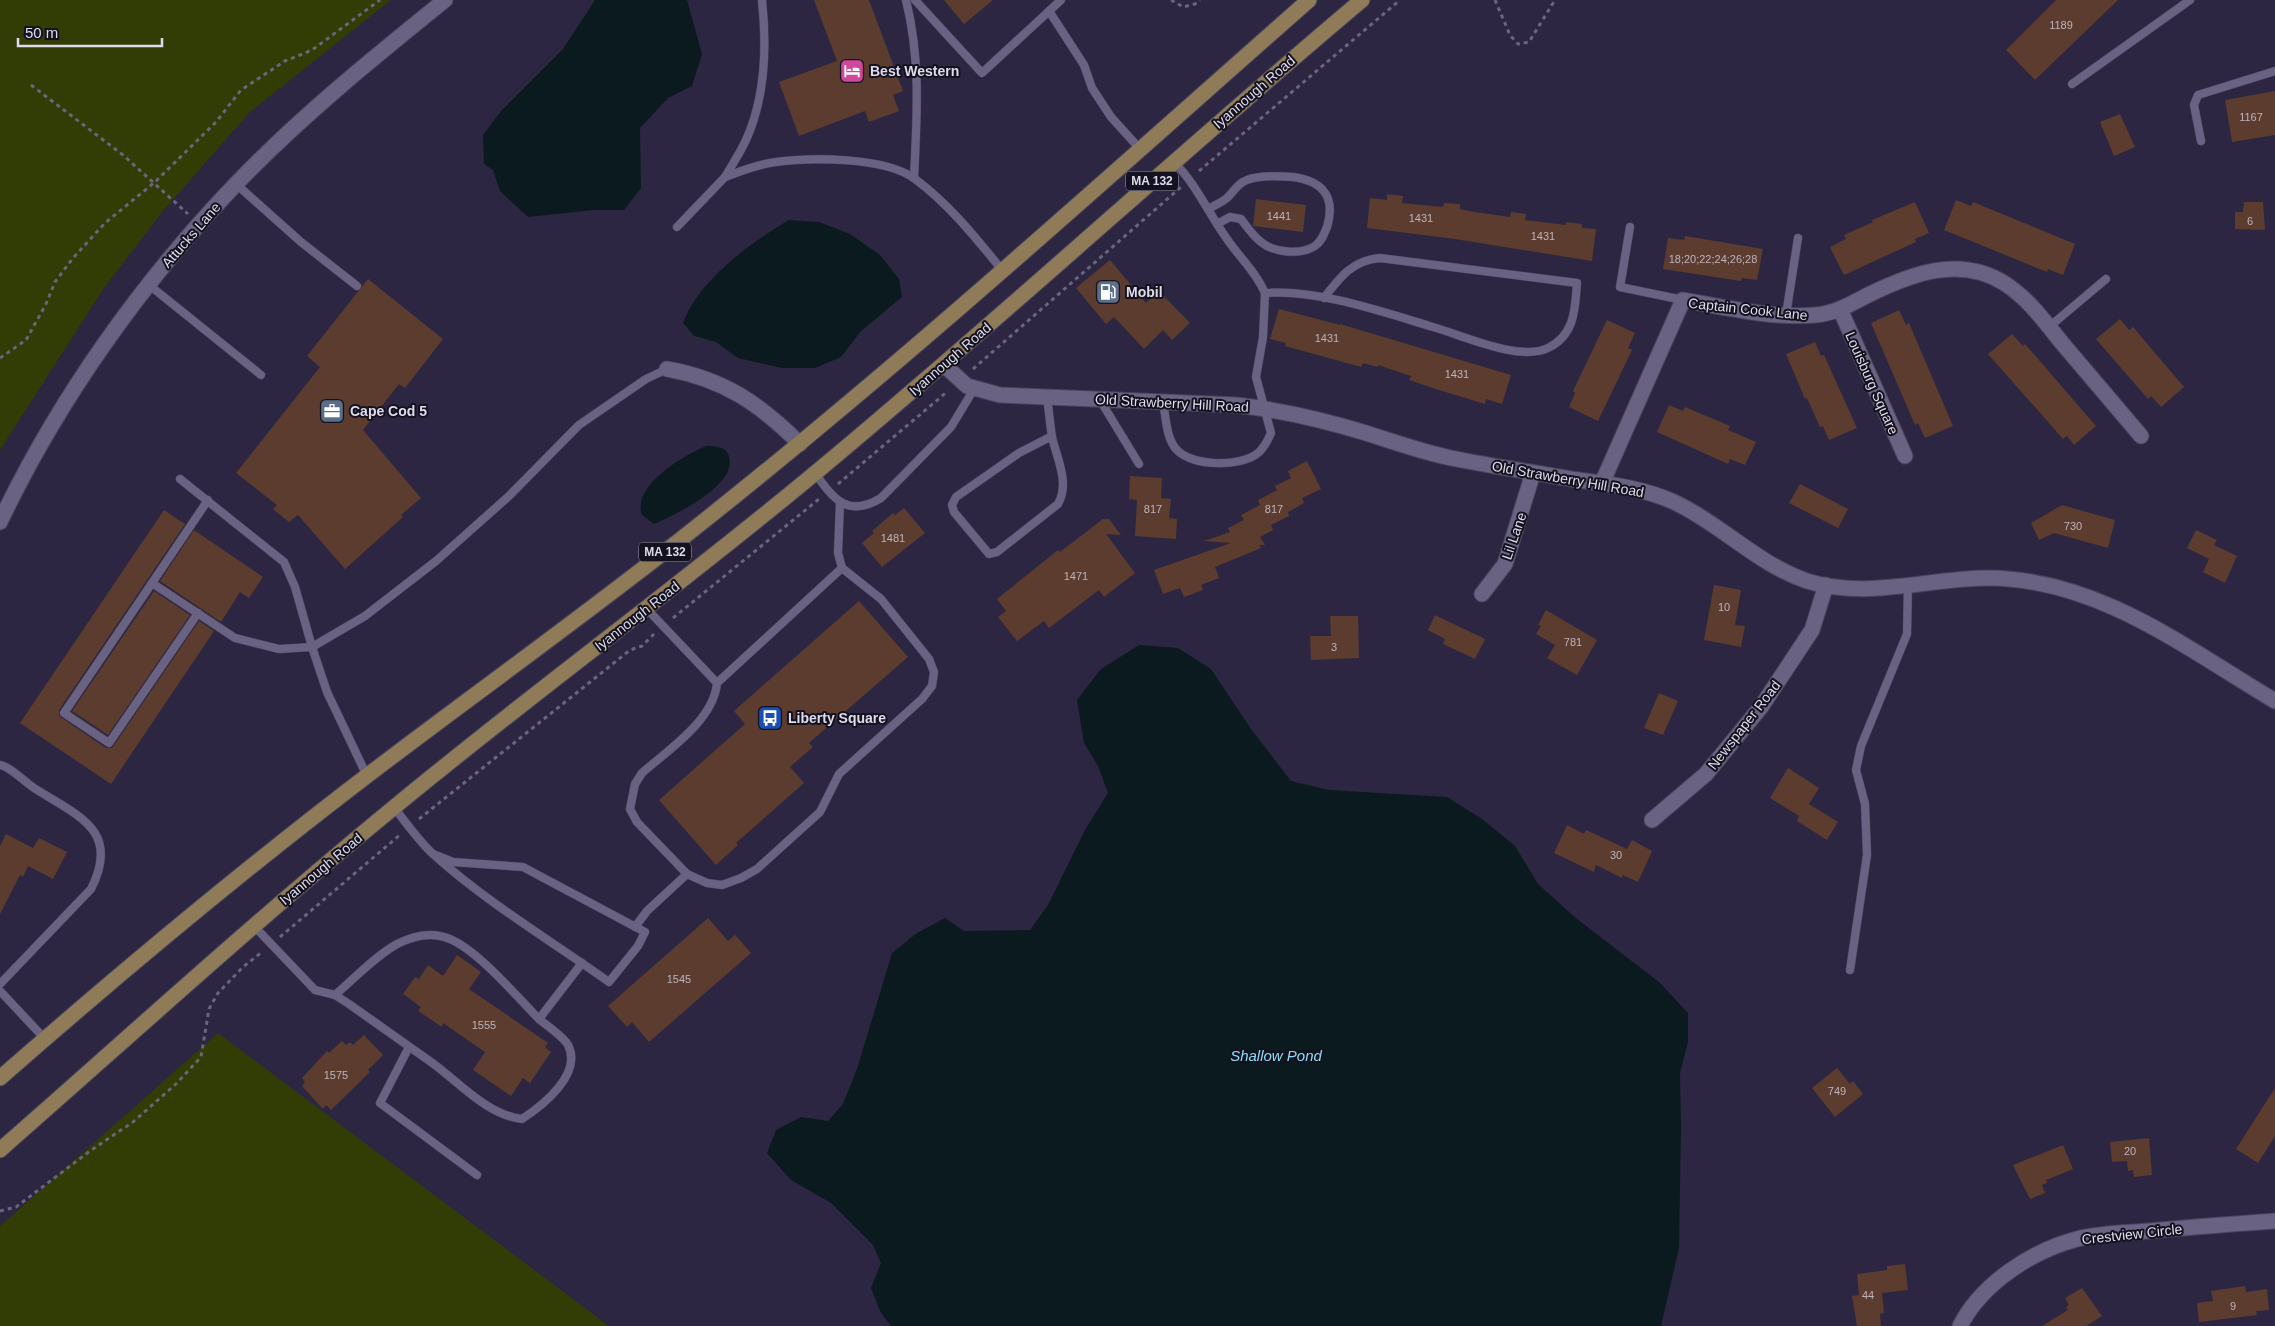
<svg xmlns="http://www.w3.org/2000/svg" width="2275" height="1326" font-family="Helvetica,sans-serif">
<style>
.green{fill:#323c05}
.water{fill:#0b1a1f}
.building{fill:#5b3c2e}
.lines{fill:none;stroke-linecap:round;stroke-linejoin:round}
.service-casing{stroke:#49435b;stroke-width:9}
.minor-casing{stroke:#49435b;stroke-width:17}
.primary-casing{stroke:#49435b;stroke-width:17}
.path{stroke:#6a647d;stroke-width:3;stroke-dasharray:4 4;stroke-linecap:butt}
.service{stroke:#696282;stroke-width:8}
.minor{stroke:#696282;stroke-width:15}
.primary{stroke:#8f7b57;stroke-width:15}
.labels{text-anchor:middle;stroke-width:4;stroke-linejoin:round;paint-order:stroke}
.number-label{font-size:11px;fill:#bdb3bd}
.shield{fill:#14121e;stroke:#a19faf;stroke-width:1}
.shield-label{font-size:12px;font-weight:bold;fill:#dedbed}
.poi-label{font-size:14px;font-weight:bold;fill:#dedbed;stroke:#14121e;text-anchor:start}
.street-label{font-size:14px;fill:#dedbed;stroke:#14121e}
.water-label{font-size:15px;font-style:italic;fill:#8bdcf5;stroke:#14121e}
</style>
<rect width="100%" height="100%" fill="#2d2642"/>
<g class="green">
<path d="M 0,0 L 391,0 L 250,112 L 163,211 L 104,288 L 0,450 Z"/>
<path d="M 218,1033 L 609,1326 L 0,1326 L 0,1226 Z"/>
</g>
<g class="water">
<path d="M 595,0 L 687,0 L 702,54 L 692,86 L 668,98 L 640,128 L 641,188 L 624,210 L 593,210 L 528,217 L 500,191 L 493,170 L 484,164 L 483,135 L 501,111 L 563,49 Z"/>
<path d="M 789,220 L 819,222 L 850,234 L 880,255 L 899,279 L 902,297 L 861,331 L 841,357 L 815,368 L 782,368 L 738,358 L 716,342 L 694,336 L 683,323 C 699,280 750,243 789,220 Z"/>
<path d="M 707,446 C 715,446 725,447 728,454 C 742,483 675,515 654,524 L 642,515 C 631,486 685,454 707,446 Z"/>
<path d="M 1139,645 L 1178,648 L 1211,669 L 1251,729 L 1291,781 L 1329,790 L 1447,797 L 1482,819 L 1515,846 L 1538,884 L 1577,919 L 1659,982 L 1688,1013 L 1688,1042 L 1680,1073 L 1681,1128 L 1679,1248 L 1661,1326 L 891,1326 L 880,1311 L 871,1288 L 881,1263 L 873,1245 L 831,1203 L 791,1180 L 767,1153 L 776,1130 L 801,1117 L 828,1121 L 843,1104 L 857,1069 L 892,953 L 917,933 L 945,918 L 964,931 L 1030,930 L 1048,905 L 1086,828 L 1108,793 L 1098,766 L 1084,743 L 1077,700 L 1101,669 Z"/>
</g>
<g class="building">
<path d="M 814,0 L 869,0 L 903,91 L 893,95 L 899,111 L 869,122 L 865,111 L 799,136 L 779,82 L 837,61 Z"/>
<path d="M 944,0 L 993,0 L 964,24 Z"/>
<path d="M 2056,0 L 2118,0 L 2035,80 L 2006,50 Z"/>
<path d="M 2275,91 L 2275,135 L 2232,142 L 2225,100 Z"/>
<path d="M 2120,114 L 2135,147 L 2114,156 L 2100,122 Z"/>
<path d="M 1387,194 L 1403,196 L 1402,203 L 1443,207 L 1444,203 L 1460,204 L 1460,209 L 1474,212 L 1510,217 L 1511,212 L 1526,214 L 1525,220 L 1566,225 L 1566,222 L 1582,224 L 1582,228 L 1596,229 L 1592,261 L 1455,239 L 1367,228 L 1370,198 L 1387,200 Z"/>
<path d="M 1256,199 L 1306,205 L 1303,232 L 1253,226 Z"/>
<path d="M 1956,200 L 1971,206 L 1973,202 L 2075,244 L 2063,275 L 2048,269 L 2047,272 L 1944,230 Z"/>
<path d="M 1915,202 L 1929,233 L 1915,239 L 1916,242 L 1844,275 L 1830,247 L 1846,239 L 1844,235 L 1873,222 L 1872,220 Z"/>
<path d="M 2244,202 L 2263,202 L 2265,230 L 2235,229 L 2235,212 L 2243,212 Z"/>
<path d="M 1685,236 L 1763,249 L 1757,280 L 1742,278 L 1741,281 L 1663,269 L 1668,238 L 1684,240 Z"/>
<path d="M 1110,260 L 1146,303 L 1159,291 L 1190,323 L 1172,340 L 1163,330 L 1144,349 L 1114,317 L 1106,324 L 1076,288 Z"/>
<path d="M 368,279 L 443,339 L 405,388 L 399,384 L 363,430 L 421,498 L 401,515 L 403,517 L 345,569 L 298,515 L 289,522 L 273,509 L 277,505 L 236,473 L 320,367 L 307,356 Z"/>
<path d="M 1279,309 L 1340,325 L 1340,324 L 1511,375 L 1502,404 L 1486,399 L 1485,404 L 1439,390 L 1409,380 L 1411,376 L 1378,365 L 1378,367 L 1363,363 L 1361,367 L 1285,346 L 1286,343 L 1270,339 Z"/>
<path d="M 1899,310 L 1906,325 L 1909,323 L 1953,426 L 1925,438 L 1918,423 L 1915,425 L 1871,323 Z"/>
<path d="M 2120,319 L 2129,330 L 2133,327 L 2184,387 L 2161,407 L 2151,396 L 2148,399 L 2096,339 Z"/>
<path d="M 1607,320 L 1635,333 L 1628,348 L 1632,350 L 1598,421 L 1569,407 L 1575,393 L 1573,391 Z"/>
<path d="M 2012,334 L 2023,346 L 2025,344 L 2096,426 L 2074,445 L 2067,436 L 2063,439 L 1988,354 Z"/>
<path d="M 1815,342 L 1821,356 L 1824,355 L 1857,428 L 1829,440 L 1823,426 L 1820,427 L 1807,398 L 1805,399 L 1786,354 Z"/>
<path d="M 1669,405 L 1683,411 L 1685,407 L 1730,426 L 1728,430 L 1756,442 L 1745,465 L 1730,459 L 1728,464 L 1657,432 Z"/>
<path d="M 1307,461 L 1321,489 L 1302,498 L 1304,503 L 1288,512 L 1289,516 L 1271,525 L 1273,530 L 1260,537 L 1265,545 L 1259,545 L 1261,548 L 1215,567 L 1219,578 L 1201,585 L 1203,590 L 1184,597 L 1180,588 L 1163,594 L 1154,570 L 1231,543 L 1204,541 L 1230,532 L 1228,528 L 1244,520 L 1241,515 L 1260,505 L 1258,500 L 1277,490 L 1275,486 L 1291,478 L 1288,471 Z"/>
<path d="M 1130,476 L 1162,478 L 1161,498 L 1171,499 L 1169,518 L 1177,519 L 1176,539 L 1135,536 L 1137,500 L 1129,499 Z"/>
<path d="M 1800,484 L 1848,509 L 1838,528 L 1789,503 Z"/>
<path d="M 2062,505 L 2115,520 L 2108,548 L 2054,533 L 2039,540 L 2031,523 Z"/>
<path d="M 904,508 L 925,533 L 882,567 L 862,543 L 874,533 L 872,531 L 893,513 L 895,515 Z"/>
<path d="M 164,510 L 185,524 L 59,710 L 59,716 L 106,748 L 112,748 L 199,621 L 214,631 L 111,784 L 20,723 Z"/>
<path d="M 1103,519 L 1109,519 L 1121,535 L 1106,534 L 1135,573 L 1104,597 L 1099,590 L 1049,628 L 1044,621 L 1017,641 L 998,617 L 1006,611 L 997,599 L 1058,550 L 1060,552 Z"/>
<path d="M 194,530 L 263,577 L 249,598 L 240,592 L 221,622 L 160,581 Z"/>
<path d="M 2196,530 L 2217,540 L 2214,545 L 2237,556 L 2225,583 L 2203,572 L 2209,559 L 2187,548 Z"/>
<path d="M 1714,585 L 1741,590 L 1735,625 L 1745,626 L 1741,647 L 1704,640 Z"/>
<path d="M 154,591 L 190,615 L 108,735 L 72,711 Z"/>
<path d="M 859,601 L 908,657 L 809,743 L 813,747 L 790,767 L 804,783 L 736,843 L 738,845 L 716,865 L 659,800 L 745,724 L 734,711 Z"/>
<path d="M 1546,610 L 1597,640 L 1577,675 L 1547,658 L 1555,645 L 1536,634 L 1541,626 L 1538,625 Z"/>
<path d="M 1435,615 L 1485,639 L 1475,659 L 1443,644 L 1445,639 L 1428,630 Z"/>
<path d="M 1330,616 L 1358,616 L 1359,658 L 1311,660 L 1310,636 L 1331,636 Z"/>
<path d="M 1659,693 L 1678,701 L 1663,735 L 1644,728 Z"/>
<path d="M 1788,768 L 1819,788 L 1809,804 L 1838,822 L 1827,840 L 1797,821 L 1799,816 L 1770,798 Z"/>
<path d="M 1567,825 L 1584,834 L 1586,830 L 1627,849 L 1632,840 L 1652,851 L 1638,882 L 1623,875 L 1622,878 L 1596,865 L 1594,872 L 1554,853 Z"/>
<path d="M 6,834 L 33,848 L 39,838 L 67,852 L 53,879 L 28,866 L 23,877 L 20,875 L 0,914 L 0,846 Z"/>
<path d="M 708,918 L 728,941 L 735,935 L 751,953 L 649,1042 L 632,1022 L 627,1027 L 608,1006 Z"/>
<path d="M 457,955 L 481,972 L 469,989 L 548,1043 L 545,1047 L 551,1052 L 530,1083 L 523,1078 L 511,1096 L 473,1070 L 485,1052 L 443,1023 L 442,1027 L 418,1011 L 421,1007 L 403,994 L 415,977 L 419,979 L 428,965 L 443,976 Z"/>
<path d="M 364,1035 L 383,1055 L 368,1070 L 370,1072 L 331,1110 L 326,1105 L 323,1109 L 302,1086 L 305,1082 L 302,1078 L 327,1051 L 329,1053 L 342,1041 L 346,1045 L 350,1042 L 353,1045 Z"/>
<path d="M 1837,1068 L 1850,1084 L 1853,1081 L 1863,1094 L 1835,1117 L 1812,1088 Z"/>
<path d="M 2275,1088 L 2275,1136 L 2258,1163 L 2236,1149 Z"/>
<path d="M 2149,1138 L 2152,1175 L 2134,1177 L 2133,1170 L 2128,1171 L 2127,1161 L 2112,1162 L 2110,1142 Z"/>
<path d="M 2063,1145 L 2073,1169 L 2046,1180 L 2047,1183 L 2042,1185 L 2045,1193 L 2030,1199 L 2013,1165 Z"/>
<path d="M 1905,1264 L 1908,1290 L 1882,1293 L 1884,1313 L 1880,1314 L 1881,1326 L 1857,1326 L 1852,1296 L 1859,1295 L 1857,1274 L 1887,1270 L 1887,1266 Z"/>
<path d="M 2245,1286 L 2246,1292 L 2267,1289 L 2269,1310 L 2256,1311 L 2257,1315 L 2199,1322 L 2197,1303 L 2213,1301 L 2211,1291 Z"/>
<path d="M 2082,1288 L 2102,1316 L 2086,1326 L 2042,1326 L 2068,1310 L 2066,1307 L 2069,1305 L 2065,1298 Z"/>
</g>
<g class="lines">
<defs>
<g id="service">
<path d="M 762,0 C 767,47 766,96 746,140 C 740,153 732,165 725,177 C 742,171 758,164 776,162 C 811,157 886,157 915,179 C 949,204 976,238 1002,270"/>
<path d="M 906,0 C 921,61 917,115 914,178"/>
<path d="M 915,0 L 982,73 L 1061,0"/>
<path d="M 1049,11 L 1084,65 L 1092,88 L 1111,117 L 1140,149"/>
<path d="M 2072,84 L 2190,0"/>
<path d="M 2201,141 L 2194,105 L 2198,95 L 2275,71"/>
<path d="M 1174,162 C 1196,184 1209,214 1227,239 C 1240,258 1256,272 1265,293 C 1317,289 1383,312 1433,327 C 1462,335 1519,362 1548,348 C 1575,335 1575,309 1577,283 L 1380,258 C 1353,260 1340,277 1324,298"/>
<path d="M 236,184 L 301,242 L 357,286"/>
<path d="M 1208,209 C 1215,205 1223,202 1228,197 C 1235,190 1238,183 1247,180 C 1260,175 1279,176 1293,177 C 1323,181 1336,197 1327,227 C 1324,234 1322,241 1315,246 C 1301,255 1274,253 1261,242 C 1253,236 1247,227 1241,219 L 1230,217 L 1217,224"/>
<path d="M 677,227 L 725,177"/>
<path d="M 1630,227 L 1620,287 L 1683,300"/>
<path d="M 149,285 L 261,375"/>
<path d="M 1786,315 L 1798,238"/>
<path d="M 2049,327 L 2106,279"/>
<path d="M 1047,398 C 1049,411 1050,424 1052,437 C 1057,459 1070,483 1058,504 L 997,552 L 989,554 L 954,512 L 952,505 L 956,497 L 1019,453 L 1052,436"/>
<path d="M 1100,400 L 1139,464"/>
<path d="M 1163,402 C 1166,417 1166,439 1177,450 C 1193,467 1241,467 1258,453 C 1264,448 1268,440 1271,433 L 1256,377 L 1263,337 L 1265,293"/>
<path d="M 815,473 C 834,500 848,518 881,498 L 951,427 L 974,389"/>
<path d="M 180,479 L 284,562 L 295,587 L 312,647 L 327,692 L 367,776"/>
<path d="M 208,500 L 152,583 L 235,638 L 279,649 L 312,647 L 365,616 L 436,561 L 509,496 L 579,425 L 646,379 L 667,369"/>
<path d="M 152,583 L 64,713 L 109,743 L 198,613"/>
<path d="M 717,683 L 842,568"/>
<path d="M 0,765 C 9,766 25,782 34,788 C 78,816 121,830 91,889 L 0,984"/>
<path d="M 394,807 C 406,823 418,840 433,854 C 486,902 550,940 609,982 L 638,946 L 645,932 L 523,867 L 453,862 L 433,854"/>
<path d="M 687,874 L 707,883 L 722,885 L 741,878 L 757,869 L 820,812 L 839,774 L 922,699 L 932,686 L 934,672 L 929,659 L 881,599 L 842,568 L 838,553 L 840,502"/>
<path d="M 254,926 L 315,990 L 335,995 L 349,1004 C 376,1023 404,1043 431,1062 C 459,1082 487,1115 522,1119 C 542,1106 583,1074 568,1045 C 563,1036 547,1026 539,1019 L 582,963"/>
<path d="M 635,927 L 647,911 L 687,874 L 637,822 L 630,809 L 635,784 L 642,773 C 668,750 714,720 717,683 L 647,609"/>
<path d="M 1850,970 L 1867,855 L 1865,804 L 1856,770 L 1861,746 L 1907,634 L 1908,585"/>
<path d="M 0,991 L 45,1039"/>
<path d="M 335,995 C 354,979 374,957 397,944 C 411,937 428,932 444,937 C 473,944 518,998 539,1019"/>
<path d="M 409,1047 L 380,1103 L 477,1175"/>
</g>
<g id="minor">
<path d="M 1840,309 L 1905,456"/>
<path d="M 944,365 L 967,386 L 1000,395 L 1236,405 C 1281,410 1324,420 1366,433 C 1394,442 1422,452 1451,458 C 1491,466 1531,472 1571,479 C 1606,484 1641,487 1674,502 C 1721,524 1757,564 1807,581 C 1866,600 1928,578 1989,578 C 2098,579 2186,648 2275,701"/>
<path d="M 667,369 C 724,379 760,404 800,444"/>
<path d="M 1602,483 L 1683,300 C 1723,307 1774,319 1815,315 C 1834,314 1851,304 1868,295 C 1911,274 1959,255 2004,283 C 2028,298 2045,322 2062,343 C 2088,374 2115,405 2141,436"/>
<path d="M 0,522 C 58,400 141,283 235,185 C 299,118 372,59 445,0"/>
<path d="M 1482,594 L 1505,564 L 1533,473"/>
<path d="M 1652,820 L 1706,774 L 1761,707 L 1812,630 L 1826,585"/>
<path d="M 1960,1326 C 1982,1283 2032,1251 2077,1239 C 2100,1233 2126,1233 2149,1231 C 2191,1227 2233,1224 2275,1221"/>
</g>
<g id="primary">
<path d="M 0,1078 C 120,973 242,871 368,775 C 477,692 588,613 695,528 C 906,361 1106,179 1309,0"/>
<path d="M 0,1150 C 130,1036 258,919 392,809 C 532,693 680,586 820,469 C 1004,316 1179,154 1362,0"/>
</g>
</defs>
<use href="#service" class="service-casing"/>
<use href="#minor" class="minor-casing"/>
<use href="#primary" class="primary-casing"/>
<g class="path">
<path d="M 1171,0 L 1183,7 L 1195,4 L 1200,0"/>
<path d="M 1495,0 L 1510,35 L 1518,44 L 1529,42 L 1555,0"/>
<path d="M 31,85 L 123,155 L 188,214"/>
<path d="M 1199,171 L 1400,0"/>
<path d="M 0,358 L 26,340 L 46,304 L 55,282 L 73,258 L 105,223 L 155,182 L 216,122 L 241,90 L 285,61 L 312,50 L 380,0"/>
<path d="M 973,369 L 1181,187"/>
<path d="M 838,484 L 948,391"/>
<path d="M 673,618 L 819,499"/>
<path d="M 419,819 L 630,650 L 642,646 L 655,633"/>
<path d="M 280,937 L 401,834"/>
<path d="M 0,1211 L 16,1207 L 90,1151 L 133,1122 L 176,1084 L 201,1057 L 209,1009 L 218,993 L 243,967 L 262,952"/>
</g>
<use href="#service" class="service"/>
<use href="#minor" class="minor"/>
<use href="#primary" class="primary"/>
</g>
<defs>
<symbol id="hotel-square" viewBox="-11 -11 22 22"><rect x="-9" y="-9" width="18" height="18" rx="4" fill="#d1479c" stroke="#14121e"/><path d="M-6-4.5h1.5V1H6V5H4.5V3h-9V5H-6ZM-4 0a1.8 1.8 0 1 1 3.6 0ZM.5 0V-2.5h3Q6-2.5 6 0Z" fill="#fff"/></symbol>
<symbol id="fuel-square" viewBox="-11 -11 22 22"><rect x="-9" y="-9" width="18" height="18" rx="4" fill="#5c6f8a" stroke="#14121e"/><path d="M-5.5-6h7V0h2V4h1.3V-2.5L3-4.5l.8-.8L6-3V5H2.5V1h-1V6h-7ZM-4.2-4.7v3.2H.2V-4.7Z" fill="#fff"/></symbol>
<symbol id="office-square" viewBox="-11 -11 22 22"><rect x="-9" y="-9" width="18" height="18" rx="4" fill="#5c6f8a" stroke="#14121e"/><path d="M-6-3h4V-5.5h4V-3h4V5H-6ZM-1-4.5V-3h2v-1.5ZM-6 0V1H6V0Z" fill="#fff"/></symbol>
<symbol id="bus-square" viewBox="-11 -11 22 22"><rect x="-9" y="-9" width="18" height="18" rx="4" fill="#1a4fb4" stroke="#14121e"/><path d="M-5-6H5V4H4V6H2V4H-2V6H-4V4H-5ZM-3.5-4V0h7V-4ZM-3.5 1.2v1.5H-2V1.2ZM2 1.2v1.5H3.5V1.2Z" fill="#fff"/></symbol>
</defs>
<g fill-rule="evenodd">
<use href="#hotel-square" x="838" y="57" width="28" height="28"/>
<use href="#fuel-square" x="1094" y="278" width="28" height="28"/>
<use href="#office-square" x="318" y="397" width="28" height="28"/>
<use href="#bus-square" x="756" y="704" width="28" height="28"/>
</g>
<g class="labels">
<g class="number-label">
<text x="2061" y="29">1189</text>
<text x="2251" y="121">1167</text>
<text x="1279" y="220">1441</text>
<text x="1421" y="222">1431</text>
<text x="2250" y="225">6</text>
<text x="1543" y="240">1431</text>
<text x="1713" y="263">18;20;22;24;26;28</text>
<text x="1327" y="342">1431</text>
<text x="1457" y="378">1431</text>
<text x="1153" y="513">817</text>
<text x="1274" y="513">817</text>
<text x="2073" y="530">730</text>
<text x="893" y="542">1481</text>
<text x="1076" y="580">1471</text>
<text x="1724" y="611">10</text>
<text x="1573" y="646">781</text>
<text x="1334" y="651">3</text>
<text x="1616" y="859">30</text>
<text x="679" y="983">1545</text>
<text x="484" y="1029">1555</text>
<text x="336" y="1079">1575</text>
<text x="1837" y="1095">749</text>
<text x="2130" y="1155">20</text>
<text x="1868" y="1299">44</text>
<text x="2233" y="1310">9</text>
</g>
<g class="shield">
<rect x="1126" y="171.5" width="52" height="19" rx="4"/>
<rect x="639" y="542.5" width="52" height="19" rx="4"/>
</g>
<g class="shield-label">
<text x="1152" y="185">MA 132</text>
<text x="665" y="556">MA 132</text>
</g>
<g class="poi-label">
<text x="870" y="76">Best Western</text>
<text x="1126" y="297">Mobil</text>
<text x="350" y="416">Cape Cod 5</text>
<text x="788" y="723">Liberty Square</text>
</g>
<g class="street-label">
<text transform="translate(1254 92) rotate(-41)" y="5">Iyannough Road</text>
<text transform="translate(191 235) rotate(-49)" y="5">Attucks Lane</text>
<text transform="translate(1748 309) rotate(6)" y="5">Captain Cook Lane</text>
<text transform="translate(950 359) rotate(-41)" y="5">Iyannough Road</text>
<text transform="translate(1872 383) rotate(66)" y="5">Louisburg Square</text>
<text transform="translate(1172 403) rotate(3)" y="5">Old Strawberry Hill Road</text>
<text transform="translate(1568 479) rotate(10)" y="5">Old Strawberry Hill Road</text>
<text transform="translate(1514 536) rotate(-71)" y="5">Lil Lane</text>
<text transform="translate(637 616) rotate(-38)" y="5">Iyannough Road</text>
<text transform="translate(1744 725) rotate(-52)" y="5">Newspaper Road</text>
<text transform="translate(321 869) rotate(-40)" y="5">Iyannough Road</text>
<text transform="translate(2132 1234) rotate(-6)" y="5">Crestview Circle</text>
</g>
<g class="water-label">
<text x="1276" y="1061">Shallow Pond</text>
</g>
</g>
<path d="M18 38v8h144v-8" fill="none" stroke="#dedbed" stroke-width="2.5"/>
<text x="25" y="38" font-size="15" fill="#dedbed" stroke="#14121e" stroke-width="4" paint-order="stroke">50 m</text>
</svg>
